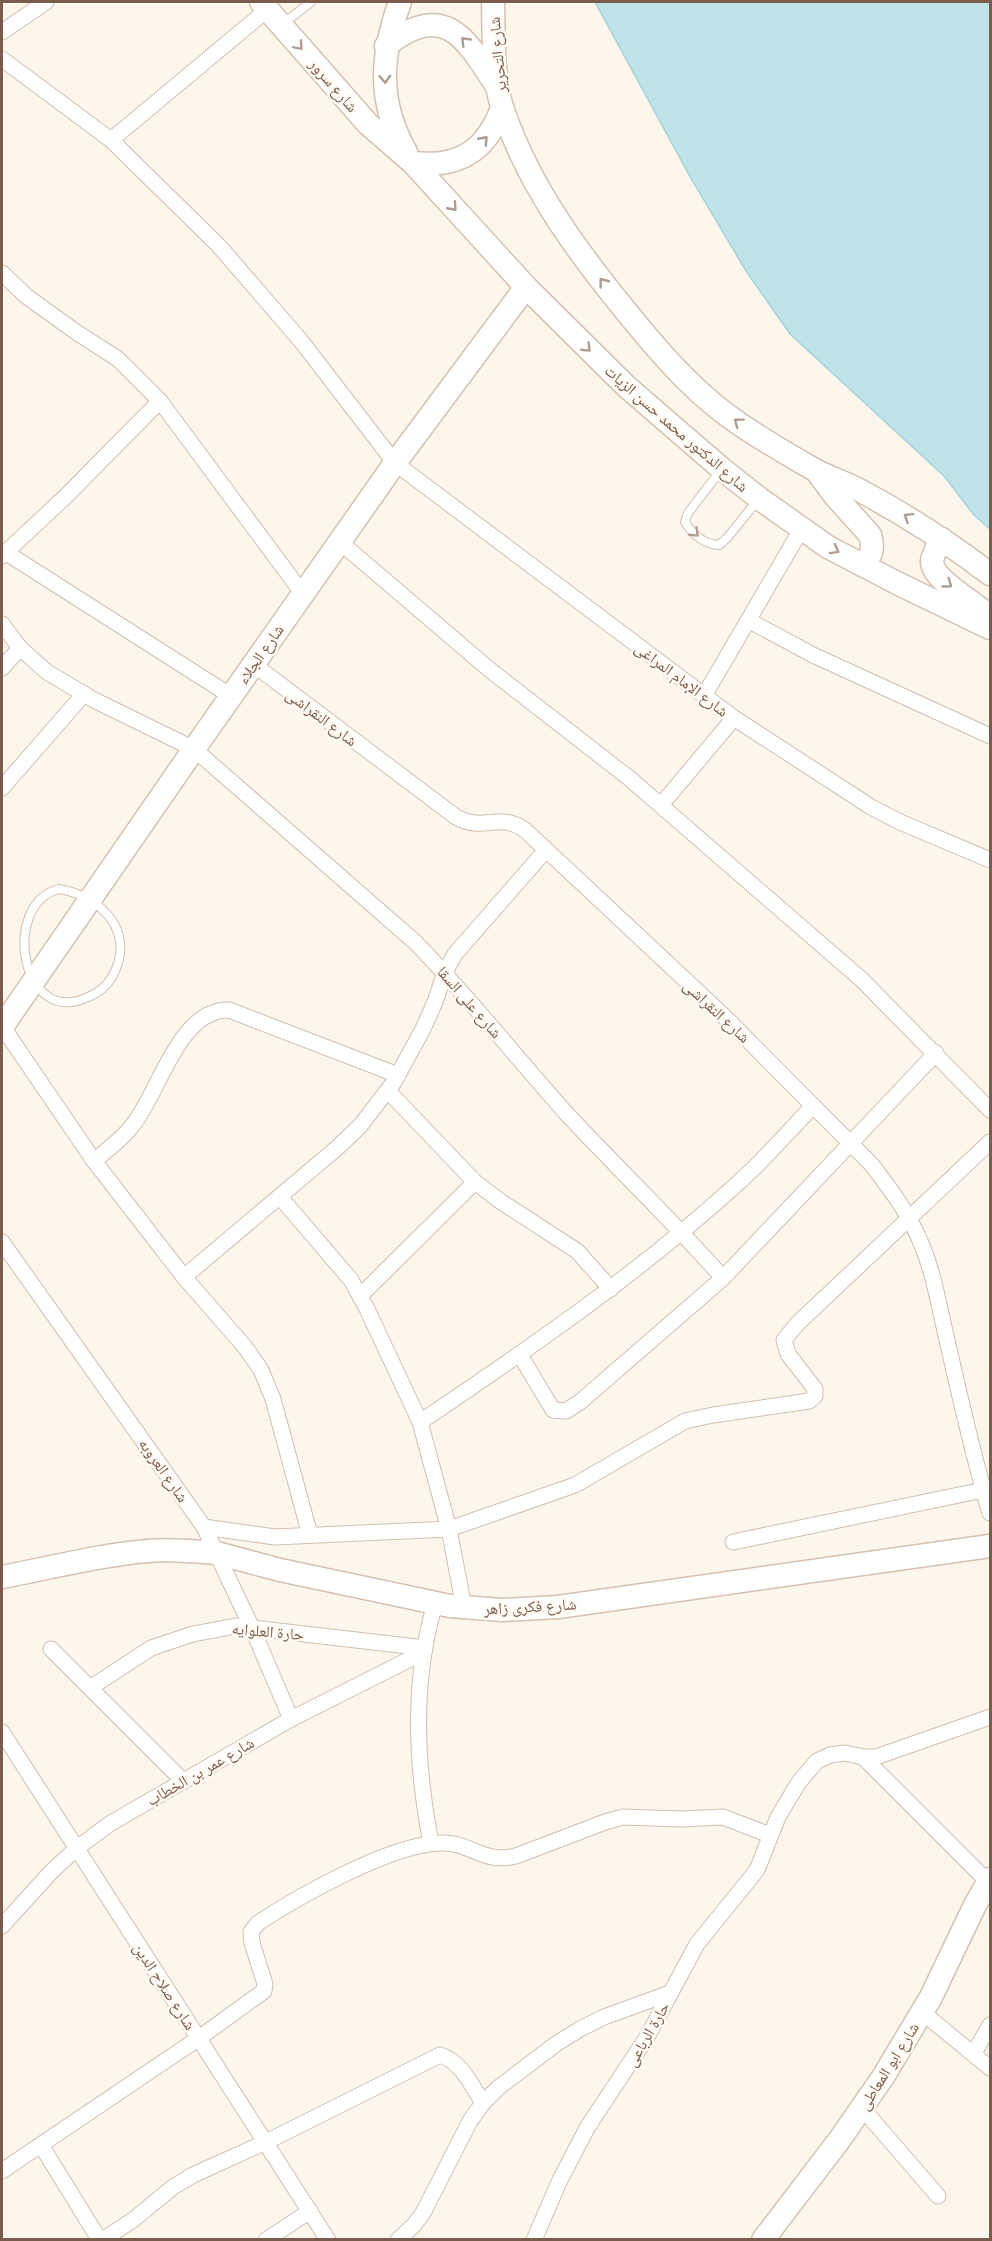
<svg xmlns="http://www.w3.org/2000/svg" width="992" height="2241" font-family="'Fira Sans Condensed','Noto Naskh Arabic',sans-serif">
<style>
.water{fill:#bfe3e8;stroke:#a5d3da;stroke-width:1.5}
.lines{fill:none;stroke-linecap:round;stroke-linejoin:round}
.lane-casing{stroke:#d1beb0;stroke-width:10}
.street-casing{stroke:#d1beb0;stroke-width:17}
.secondary-casing{stroke:#d6c0b0;stroke-width:25}
.lane{stroke:#fff;stroke-width:8}
.street{stroke:#fff;stroke-width:15}
.secondary{stroke:#fff;stroke-width:22}
.oneway{stroke:#af9d94}
.labels{text-anchor:middle;stroke-width:5;stroke-linejoin:round;paint-order:stroke}
.street-label{font-size:16px;fill:#7a5c4d;stroke:#fffaf3}
</style>
<rect width="100%" height="100%" fill="#fdf6ec"/>
<path class="water" d="M 595,2 L 990,2 L 990,529 L 974,515 L 944,476 L 790,334 L 746,271 L 689,175 Z"/>
<g class="lines">
<defs>
<g id="lane">
<path d="M 284,23 L 311,2"/>
<path d="M 721,470 L 688,513 L 685,522 C 693,535 704,544 719,545 L 727,538 L 757,501"/>
<path d="M 59,889 C 102,896 137,933 112,977 C 107,986 98,993 88,997 C 21,1029 0,904 59,889 Z"/>
</g>
<g id="street">
<path d="M 2,32 L 46,2"/>
<path d="M 2,59 L 111,140 L 219,246 L 301,341 L 395,463 L 734,718 L 871,807 L 900,822 L 990,860"/>
<path d="M 111,140 L 268,9"/>
<path d="M 2,273 L 26,296 L 76,332 L 118,359 L 160,401 L 303,594"/>
<path d="M 340,542 L 490,670 L 629,778 L 861,979 L 990,1110"/>
<path d="M 5,552 L 231,696"/>
<path d="M 2,556 L 65,497 L 160,401"/>
<path d="M 748,620 L 813,655 L 990,736"/>
<path d="M 2,624 L 20,648 L 47,672 L 94,700 L 194,749 L 415,942 C 468,996 515,1056 566,1113 C 618,1169 673,1221 723,1278"/>
<path d="M 253,664 L 456,817 C 485,833 498,811 525,830 L 726,1018 L 872,1165 C 891,1190 909,1214 921,1243 C 934,1273 939,1307 947,1340 C 960,1398 973,1456 990,1513"/>
<path d="M 2,668 L 20,648"/>
<path d="M 704,696 L 802,528"/>
<path d="M 2,788 L 84,694"/>
<path d="M 661,805 L 734,718"/>
<path d="M 2,1026 L 94,1161 L 184,1277 L 245,1347 L 261,1370 L 273,1399 L 310,1535"/>
<path d="M 388,1091 L 475,1182 L 500,1201 L 577,1251 L 611,1289"/>
<path d="M 94,1161 C 107,1150 122,1139 132,1126 C 159,1094 178,1009 229,1010 L 398,1075"/>
<path d="M 280,1197 L 351,1280 L 367,1309 L 420,1422 L 449,1529 L 464,1608"/>
<path d="M 2,1242 L 204,1527 L 252,1628 L 291,1719"/>
<path d="M 184,1277 L 337,1148 L 360,1126 L 394,1082 L 423,1029 L 435,1002 L 445,972 L 455,954 L 546,850"/>
<path d="M 360,1296 L 475,1182"/>
<path d="M 520,1355 L 553,1410 L 566,1411 L 580,1402 L 723,1278 L 936,1053"/>
<path d="M 420,1422 C 530,1348 639,1273 737,1184 C 764,1160 788,1132 813,1106"/>
<path d="M 204,1527 L 275,1537 L 449,1529 L 575,1485 L 685,1421 L 713,1415 L 809,1401 L 815,1396 L 815,1389 L 788,1354 L 784,1340 L 797,1324 L 990,1142"/>
<path d="M 733,1542 L 983,1490"/>
<path d="M 51,1649 L 182,1780"/>
<path d="M 90,1688 L 151,1648 L 193,1634 L 236,1626 L 425,1648"/>
<path d="M 2,1732 L 328,2240"/>
<path d="M 863,1757 L 990,1884"/>
<path d="M 431,1843 C 416,1766 412,1680 435,1604"/>
<path d="M 2,1926 L 52,1871 L 77,1848 L 111,1823 L 291,1719 L 424,1652"/>
<path d="M 922,2012 L 990,2068"/>
<path d="M 974,2053 L 990,2025"/>
<path d="M 862,2108 L 938,2196"/>
<path d="M 41,2145 L 97,2236 L 104,2239 L 133,2220 L 173,2187 L 193,2175 L 266,2142 L 440,2055 C 462,2062 471,2085 483,2103"/>
<path d="M 2,2171 L 199,2038 L 264,1991 L 265,1984 L 252,1943 L 251,1932 L 258,1923 C 301,1895 391,1844 441,1843 C 471,1842 481,1864 516,1856 L 605,1822 L 623,1817 L 682,1819 L 723,1817 L 770,1835"/>
<path d="M 266,2240 L 310,2211"/>
<path d="M 398,2240 L 414,2225 L 423,2213 L 470,2121 L 483,2103 L 498,2088 L 556,2044 L 580,2029 L 604,2017 L 670,1993"/>
<path d="M 534,2240 L 559,2182 L 587,2128 L 647,2037 L 697,1944 L 757,1870 L 778,1817 L 799,1782 L 817,1761 L 830,1755 L 845,1753 L 863,1757 L 876,1757 L 990,1717"/>
</g>
<g id="secondary">
<path d="M 261,2 L 368,124 L 413,163 L 526,287 L 627,387 L 722,469 L 760,499 L 828,547 L 897,583 L 990,628"/>
<path d="M 400,2 C 381,55 377,101 406,152"/>
<path d="M 493,2 C 494,35 492,78 503,110 C 530,189 581,257 634,321 C 665,359 700,398 741,425 C 765,441 790,456 815,470 C 830,478 846,483 861,491 C 906,515 949,543 990,574"/>
<path d="M 386,46 C 444,0 465,37 496,85"/>
<path d="M 413,163 C 459,168 486,151 502,108"/>
<path d="M 818,473 L 835,496 L 870,535 C 874,548 872,556 862,565"/>
<path d="M 942,539 C 938,546 933,553 932,561 C 932,581 976,602 990,617"/>
<path d="M 2,1027 L 194,749 L 395,463 L 526,287"/>
<path d="M 2,1577 C 50,1568 99,1555 147,1551 C 170,1549 194,1551 217,1553 L 280,1570 L 450,1606 L 502,1610 L 558,1607 L 990,1546"/>
<path d="M 763,2240 L 840,2139 L 883,2077 L 931,1997 L 975,1905 L 990,1879"/>
</g>
</defs>
<use href="#lane" class="lane-casing"/>
<use href="#street" class="street-casing"/>
<use href="#secondary" class="secondary-casing"/>
<use href="#lane" class="lane"/>
<use href="#street" class="street"/>
<use href="#secondary" class="secondary"/>
</g>
<defs><path id="oneway-chevron" d="M-2-3.5L2.5 0L-2 3.5" fill="none" stroke-width="1.6" stroke-linecap="round" stroke-linejoin="round" transform="scale(1.5)"/></defs>
<g class="oneway">
<use href="#oneway-chevron" transform="translate(465 41) rotate(-134)"/>
<use href="#oneway-chevron" transform="translate(299 46) rotate(49)"/>
<use href="#oneway-chevron" transform="translate(385 79) rotate(87)"/>
<use href="#oneway-chevron" transform="translate(484 140) rotate(-48)"/>
<use href="#oneway-chevron" transform="translate(453 207) rotate(48)"/>
<use href="#oneway-chevron" transform="translate(603 282) rotate(-127)"/>
<use href="#oneway-chevron" transform="translate(587 348) rotate(44)"/>
<use href="#oneway-chevron" transform="translate(738 422) rotate(-143)"/>
<use href="#oneway-chevron" transform="translate(908 517) rotate(-148)"/>
<use href="#oneway-chevron" transform="translate(695 533) rotate(44)"/>
<use href="#oneway-chevron" transform="translate(835 550) rotate(29)"/>
<use href="#oneway-chevron" transform="translate(948 584) rotate(36)"/>
</g>
<g class="labels">
<g class="street-label">
<text transform="translate(497 55) rotate(-95)" y="6">شارع التحرير</text>
<text transform="translate(334 85) rotate(49)" y="6">شارع سرور</text>
<text transform="translate(677 428) rotate(41)" y="6">شارع الدكتور محمد حسن الزيات</text>
<text transform="translate(260 654) rotate(-55)" y="6">شارع الجلاء</text>
<text transform="translate(682 679) rotate(37)" y="6">شارع الإمام المراغى</text>
<text transform="translate(322 717) rotate(37)" y="6">شارع النقراشى</text>
<text transform="translate(470 1002) rotate(49)" y="6">شارع على السقا</text>
<text transform="translate(717 1011) rotate(43)" y="6">شارع النقراشى</text>
<text transform="translate(164 1470) rotate(55)" y="6">شارع العروبه</text>
<text transform="translate(530 1606) rotate(-3)" y="6">شارع فكرى زاهر</text>
<text transform="translate(268 1631) rotate(5)" y="6">حارة العلوايه</text>
<text transform="translate(200 1771) rotate(-30)" y="6">شارع عمر بن الخطاب</text>
<text transform="translate(165 1986) rotate(57)" y="6">شارع صلاح الدين</text>
<text transform="translate(647 2034) rotate(-60)" y="6">حارة الرباعى</text>
<text transform="translate(888 2066) rotate(-58)" y="6">شارع ابو المعاطى</text>
</g>
</g>
<rect width="992" height="2241" fill="none" stroke="#7a5c4d" stroke-width="6"/>
</svg>
